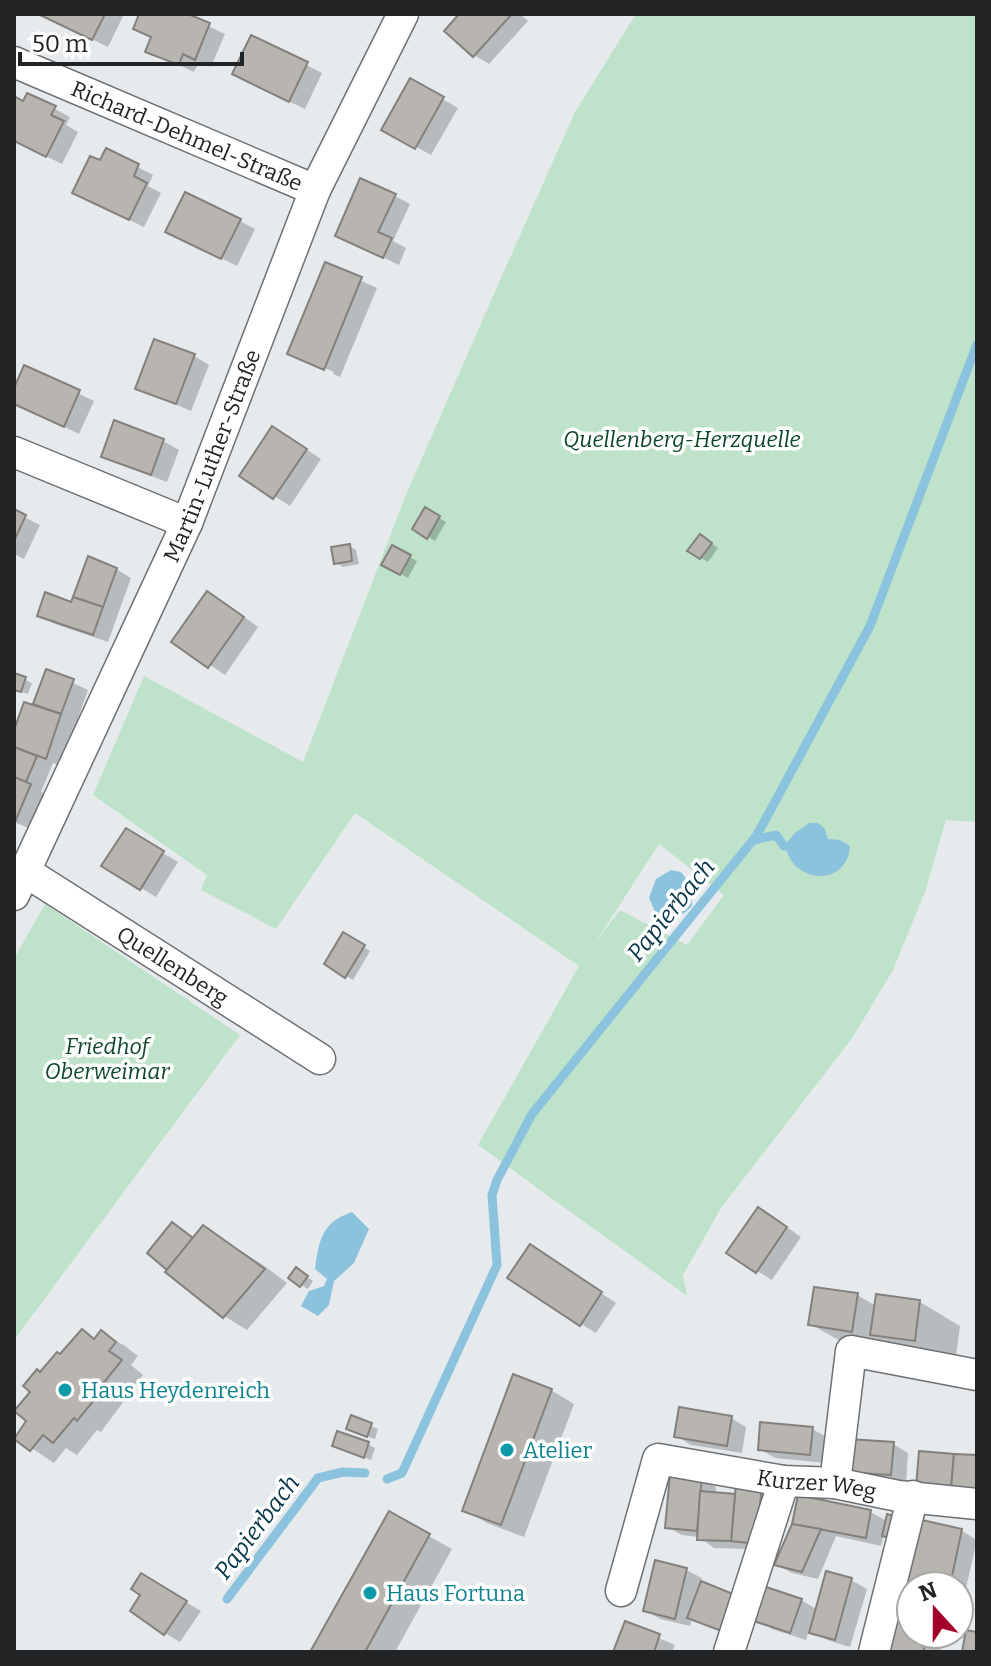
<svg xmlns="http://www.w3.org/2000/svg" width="991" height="1666" font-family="Bitter,serif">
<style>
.green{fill:#bfe3ca;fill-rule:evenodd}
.water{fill:#8bc2de}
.shadow{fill:#0003}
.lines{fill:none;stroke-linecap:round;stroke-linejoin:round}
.stream{stroke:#8bc2de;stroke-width:9}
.building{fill:#b8b5b1;stroke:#83807d;stroke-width:2}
.minor-casing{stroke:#6e7174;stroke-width:33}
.minor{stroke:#fff;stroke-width:30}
.culture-dot{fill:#0f9aa8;stroke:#fff;stroke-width:3}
.labels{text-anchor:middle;stroke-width:7;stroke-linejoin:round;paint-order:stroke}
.street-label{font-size:22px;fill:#222324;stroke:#fff}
.park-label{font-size:22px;font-style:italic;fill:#0c4727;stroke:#fff}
.culture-label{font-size:22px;fill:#0d838f;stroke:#fff;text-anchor:start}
.water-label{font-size:24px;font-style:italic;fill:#043549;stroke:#fff}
</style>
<rect width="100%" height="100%" fill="#e6eaed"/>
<g class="green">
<path d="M 636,14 L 977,14 L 977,822 L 946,820 L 925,892 L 893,970 L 853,1037 L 721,1208 L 683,1275 L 687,1296 L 478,1145 L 579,966 L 355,813 L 276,929 L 201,890 L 207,875 L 93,795 L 144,676 L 303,762 L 405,497 L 497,287 L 575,112 ZM 659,844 L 724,895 L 687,945 L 620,910 L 595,943 Z"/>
<path d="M 45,904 L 240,1035 L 14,1340 L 14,959 Z"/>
</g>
<g class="water">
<path d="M 809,823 L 818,823 L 825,829 L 828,839 L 840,840 L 850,846 C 848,879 812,885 793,863 C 789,858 787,851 784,846 L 795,833 Z"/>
<path d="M 671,870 L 681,872 L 691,885 L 692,906 C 680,918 674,921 657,916 L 649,898 L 656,879 Z"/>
<path d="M 352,1212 L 369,1229 L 354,1263 L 334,1281 L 329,1305 L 318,1316 L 301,1306 L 309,1291 L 324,1286 L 327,1279 L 315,1269 C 319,1240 322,1222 352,1212 Z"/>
</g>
<g class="shadow">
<path d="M 40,14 L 124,14 L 108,47 Z"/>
<path d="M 141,14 L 182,14 L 225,34 L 211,67 L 199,62 L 194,72 L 148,51 L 153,38 L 135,29 Z"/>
<path d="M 462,14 L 520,14 L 528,21 L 489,64 L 474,55 Z"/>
<path d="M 252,37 L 322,73 L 305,109 L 249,82 Z"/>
<path d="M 411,81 L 458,108 L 431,155 L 384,129 Z"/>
<path d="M 28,95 L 70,117 L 66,125 L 78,132 L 62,164 L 14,140 L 14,98 L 24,103 Z"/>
<path d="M 107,151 L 153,175 L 148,186 L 161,193 L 144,227 L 90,201 Z"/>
<path d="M 395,196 L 410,204 L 393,241 L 406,248 L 399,265 L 337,235 Z"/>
<path d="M 240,221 L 255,229 L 237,266 L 183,239 Z"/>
<path d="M 326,265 L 377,288 L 340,377 L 333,374 L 334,372 L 302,359 L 302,361 L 289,353 Z"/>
<path d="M 194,356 L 209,365 L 191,411 L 137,388 Z"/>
<path d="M 25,368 L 94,401 L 79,434 L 14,402 L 14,392 Z"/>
<path d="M 116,423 L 163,441 L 179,450 L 167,482 L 119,464 L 104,456 Z"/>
<path d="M 288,437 L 321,459 L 290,506 L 242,476 Z"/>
<path d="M 426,510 L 446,522 L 435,541 L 415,529 Z"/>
<path d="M 14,512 L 40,525 L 24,559 L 14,554 Z"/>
<path d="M 707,540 L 718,548 L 708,562 L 690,551 Z"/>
<path d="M 349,546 L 356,550 L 359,564 L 343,567 L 336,563 Z"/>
<path d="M 393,548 L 417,561 L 408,578 L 384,565 Z"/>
<path d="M 116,569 L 131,578 L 108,642 L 55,624 L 40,615 L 72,604 Z"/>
<path d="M 223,602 L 258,627 L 225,675 L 174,641 Z"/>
<path d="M 47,671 L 88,690 L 61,766 L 53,763 L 41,792 L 46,794 L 31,829 L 14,822 L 14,736 L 34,707 Z"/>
<path d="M 14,675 L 32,683 L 28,694 L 14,690 Z"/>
<path d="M 126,831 L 178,862 L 156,897 L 104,866 Z"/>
<path d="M 344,935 L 370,951 L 353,980 L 326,964 Z"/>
<path d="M 774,1218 L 801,1237 L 772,1280 L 729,1253 Z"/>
<path d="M 173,1224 L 195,1238 L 204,1227 L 263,1265 L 287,1283 L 247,1330 L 224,1316 L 168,1272 Z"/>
<path d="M 546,1256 L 616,1303 L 596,1333 L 581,1324 Z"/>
<path d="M 303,1274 L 313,1281 L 308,1289 L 301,1285 Z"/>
<path d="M 857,1295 L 876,1306 L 877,1297 L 920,1302 L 960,1326 L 955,1363 L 851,1347 L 810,1324 Z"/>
<path d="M 82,1331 L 96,1340 L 102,1333 L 125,1346 L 138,1356 L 131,1365 L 143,1375 L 101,1432 L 97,1430 L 77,1455 L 66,1448 L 54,1463 L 15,1437 L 29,1421 L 33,1391 L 41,1374 L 61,1356 Z"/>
<path d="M 551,1390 L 574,1404 L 524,1537 L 487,1523 L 465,1510 Z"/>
<path d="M 353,1418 L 378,1429 L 375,1439 L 355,1432 Z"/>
<path d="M 731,1418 L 746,1427 L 742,1453 L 691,1445 L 676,1436 Z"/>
<path d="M 812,1429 L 827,1437 L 825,1463 L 775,1458 L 760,1449 Z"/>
<path d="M 368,1444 L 375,1448 L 371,1460 L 334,1446 Z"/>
<path d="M 893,1444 L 908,1453 L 906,1483 L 848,1471 Z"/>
<path d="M 701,1479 L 716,1487 L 716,1494 L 737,1497 L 762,1487 L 784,1500 L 779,1556 L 756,1553 L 748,1549 L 714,1548 L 699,1537 L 682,1535 L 667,1527 Z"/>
<path d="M 870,1512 L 887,1521 L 881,1546 L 836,1536 L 818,1579 L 792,1573 L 777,1565 L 794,1524 Z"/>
<path d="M 389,1514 L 452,1549 L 395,1652 L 312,1652 Z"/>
<path d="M 915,1521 L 962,1531 L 977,1540 L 966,1588 L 951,1585 L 912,1586 L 902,1580 Z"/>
<path d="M 686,1570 L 702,1578 L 700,1583 L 740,1639 L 692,1618 L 690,1626 L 660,1619 L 645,1610 Z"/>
<path d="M 142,1576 L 201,1611 L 180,1642 L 165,1633 L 143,1594 Z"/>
<path d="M 851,1580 L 867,1589 L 850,1647 L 827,1640 L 809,1630 L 806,1640 L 772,1629 L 757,1620 L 801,1600 L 818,1610 Z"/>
<path d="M 626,1624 L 675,1645 L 672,1652 L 615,1652 Z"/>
<path d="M 911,1627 L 911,1634 L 932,1634 L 943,1641 L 940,1652 L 884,1652 Z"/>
</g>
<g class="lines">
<g class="stream">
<path d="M 754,840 L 776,835 L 784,846"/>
<path d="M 387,1479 L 402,1473 L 497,1265 L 492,1195 L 497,1180 L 532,1114 L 757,835 L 870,626 L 977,344"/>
<path d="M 227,1599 L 318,1478 L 343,1472 L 365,1473"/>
</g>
</g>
<g class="building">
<path d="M 38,14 L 105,14 L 92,40 Z"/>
<path d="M 139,14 L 188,14 L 210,23 L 195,60 L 183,54 L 179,65 L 145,52 L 151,37 L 133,29 Z"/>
<path d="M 459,14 L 512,14 L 473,57 L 444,31 Z"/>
<path d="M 251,35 L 308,62 L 289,102 L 232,74 Z"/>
<path d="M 410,78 L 444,97 L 415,149 L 381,130 Z"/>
<path d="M 27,93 L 56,106 L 51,115 L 64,121 L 46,157 L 14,141 L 14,96 L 23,101 Z"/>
<path d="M 106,148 L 139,164 L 134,176 L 147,183 L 129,220 L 72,193 L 90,156 L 100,160 Z"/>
<path d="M 360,178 L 396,194 L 378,232 L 392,238 L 383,258 L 335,236 Z"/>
<path d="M 185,192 L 241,219 L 221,259 L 165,232 Z"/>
<path d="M 325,262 L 362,277 L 324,370 L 287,354 Z"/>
<path d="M 154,339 L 195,354 L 176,404 L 135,389 Z"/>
<path d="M 24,365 L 80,390 L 64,427 L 14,404 L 14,388 Z"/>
<path d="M 114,420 L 164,439 L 151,475 L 101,457 Z"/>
<path d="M 272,426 L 307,449 L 273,499 L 239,476 Z"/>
<path d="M 425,507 L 440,516 L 427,539 L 412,529 Z"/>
<path d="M 14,509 L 26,515 L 14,541 Z"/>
<path d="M 700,534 L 712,543 L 700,559 L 687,551 Z"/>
<path d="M 350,544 L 352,561 L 334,564 L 331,547 Z"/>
<path d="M 392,545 L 411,555 L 400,575 L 381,565 Z"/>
<path d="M 88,556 L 117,568 L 103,607 L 73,597 Z"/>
<path d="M 207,591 L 244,617 L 208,668 L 171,642 Z"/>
<path d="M 45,592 L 71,602 L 73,597 L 103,607 L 93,635 L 37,616 Z"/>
<path d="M 46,669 L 74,679 L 61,714 L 33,704 Z"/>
<path d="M 14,673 L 26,677 L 21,692 L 14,690 Z"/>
<path d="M 24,702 L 61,714 L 46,759 L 14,747 L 14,730 Z"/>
<path d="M 14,747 L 37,756 L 26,782 L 14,777 Z"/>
<path d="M 14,777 L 31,784 L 15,822 L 14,821 Z"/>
<path d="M 126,828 L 164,851 L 140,890 L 101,866 Z"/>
<path d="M 343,932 L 365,945 L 345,978 L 324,964 Z"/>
<path d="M 758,1207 L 787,1227 L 756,1273 L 726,1253 Z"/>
<path d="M 172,1222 L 193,1238 L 167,1270 L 147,1253 Z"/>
<path d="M 203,1225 L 265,1269 L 223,1318 L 165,1272 Z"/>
<path d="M 530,1244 L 602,1292 L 580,1326 L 507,1278 Z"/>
<path d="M 296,1267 L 308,1276 L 300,1287 L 288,1278 Z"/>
<path d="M 814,1287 L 858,1293 L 852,1332 L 808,1325 Z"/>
<path d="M 876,1294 L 920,1300 L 915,1341 L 870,1335 Z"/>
<path d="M 82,1329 L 94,1339 L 101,1330 L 116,1342 L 109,1351 L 122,1360 L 101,1386 L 104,1388 L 77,1421 L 74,1418 L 53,1443 L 43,1435 L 30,1451 L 14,1439 L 26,1421 L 14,1411 L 30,1392 L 23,1386 L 37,1369 L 40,1372 L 57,1352 L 60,1354 Z"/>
<path d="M 513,1374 L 552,1389 L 501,1525 L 462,1511 Z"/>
<path d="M 679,1407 L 732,1416 L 727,1446 L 674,1437 Z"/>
<path d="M 351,1415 L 372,1423 L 367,1437 L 346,1429 Z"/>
<path d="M 760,1422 L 813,1427 L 810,1455 L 758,1450 Z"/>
<path d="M 337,1431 L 369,1442 L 364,1458 L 332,1446 Z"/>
<path d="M 848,1439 L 894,1442 L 891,1475 L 846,1472 Z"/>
<path d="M 919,1451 L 954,1454 L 951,1489 L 916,1487 Z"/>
<path d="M 954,1454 L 977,1455 L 977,1490 L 951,1489 Z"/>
<path d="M 670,1474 L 702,1477 L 697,1531 L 665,1528 Z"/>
<path d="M 736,1483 L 762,1485 L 756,1544 L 731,1541 Z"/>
<path d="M 700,1491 L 735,1494 L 731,1541 L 697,1540 Z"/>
<path d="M 798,1495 L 871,1510 L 866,1538 L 792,1524 Z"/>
<path d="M 389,1511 L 430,1534 L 365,1652 L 310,1652 Z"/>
<path d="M 887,1514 L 899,1517 L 894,1539 L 882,1536 Z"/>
<path d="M 913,1518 L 962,1529 L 951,1581 L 936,1578 L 934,1586 L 899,1581 Z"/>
<path d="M 792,1524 L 821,1529 L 802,1572 L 774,1565 Z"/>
<path d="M 655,1560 L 687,1568 L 675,1619 L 643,1611 Z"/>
<path d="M 826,1571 L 852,1578 L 835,1640 L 809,1633 Z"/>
<path d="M 141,1573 L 187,1601 L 164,1635 L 130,1611 L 140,1595 L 131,1589 Z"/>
<path d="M 701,1581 L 738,1596 L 724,1632 L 687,1618 Z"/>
<path d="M 766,1587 L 802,1599 L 790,1633 L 754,1621 Z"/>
<path d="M 891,1620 L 911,1625 L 911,1634 L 928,1634 L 923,1652 L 882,1652 Z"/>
<path d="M 625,1621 L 660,1634 L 654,1652 L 613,1652 Z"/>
<path d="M 966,1630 L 977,1632 L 977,1652 L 962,1652 Z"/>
</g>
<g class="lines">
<defs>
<g id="minor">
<path id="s1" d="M 14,62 L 315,190"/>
<path d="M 14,452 L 187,523"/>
<path id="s2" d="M 26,872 L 320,1059"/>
<path id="s3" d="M 14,895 L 187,523 L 315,190 L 403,14"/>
<path d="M 835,1483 L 851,1351 L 977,1375"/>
<path id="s4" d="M 621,1591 L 658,1459 L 784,1481 L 835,1483 L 898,1496 L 977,1504"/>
<path d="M 729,1652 L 784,1481"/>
<path d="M 874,1652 L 913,1496"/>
</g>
</defs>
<use href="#minor" class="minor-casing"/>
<use href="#minor" class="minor"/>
</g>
<g class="culture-dot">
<circle cx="65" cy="1390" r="8"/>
<circle cx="507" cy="1450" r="8"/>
<circle cx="370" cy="1593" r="8"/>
</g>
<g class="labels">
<g class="street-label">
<text dy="8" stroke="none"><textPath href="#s1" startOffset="188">Richard-Dehmel-Straße</textPath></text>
<text dy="8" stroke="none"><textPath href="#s3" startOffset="482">Martin-Luther-Straße</textPath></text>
<text dy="8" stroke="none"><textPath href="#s2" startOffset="174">Quellenberg</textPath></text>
<text dy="8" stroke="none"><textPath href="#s4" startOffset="298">Kurzer Weg</textPath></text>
</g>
<g class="park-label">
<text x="682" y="447">Quellenberg-Herzquelle</text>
<text x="107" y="1054">Friedhof<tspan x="107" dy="25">Oberweimar</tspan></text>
</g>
<g class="culture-label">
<text x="81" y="1398">Haus Heydenreich</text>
<text x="523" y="1458">Atelier</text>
<text x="386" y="1601">Haus Fortuna</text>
</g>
<g class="water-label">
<text transform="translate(671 910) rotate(-51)" y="8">Papierbach</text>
<text transform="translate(257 1527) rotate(-53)" y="8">Papierbach</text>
</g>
</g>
<rect width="991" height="1666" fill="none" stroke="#222324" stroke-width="32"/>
<g transform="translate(935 1610) rotate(339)"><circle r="38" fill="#ffffff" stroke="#a7a7a7" stroke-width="2"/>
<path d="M0-6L14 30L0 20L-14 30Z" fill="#a20227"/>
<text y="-12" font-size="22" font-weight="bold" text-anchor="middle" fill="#222324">N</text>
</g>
<path d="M20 52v12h222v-12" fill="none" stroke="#222324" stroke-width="4"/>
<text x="32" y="52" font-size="24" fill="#222324" stroke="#ffffff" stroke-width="6" paint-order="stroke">50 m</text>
</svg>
